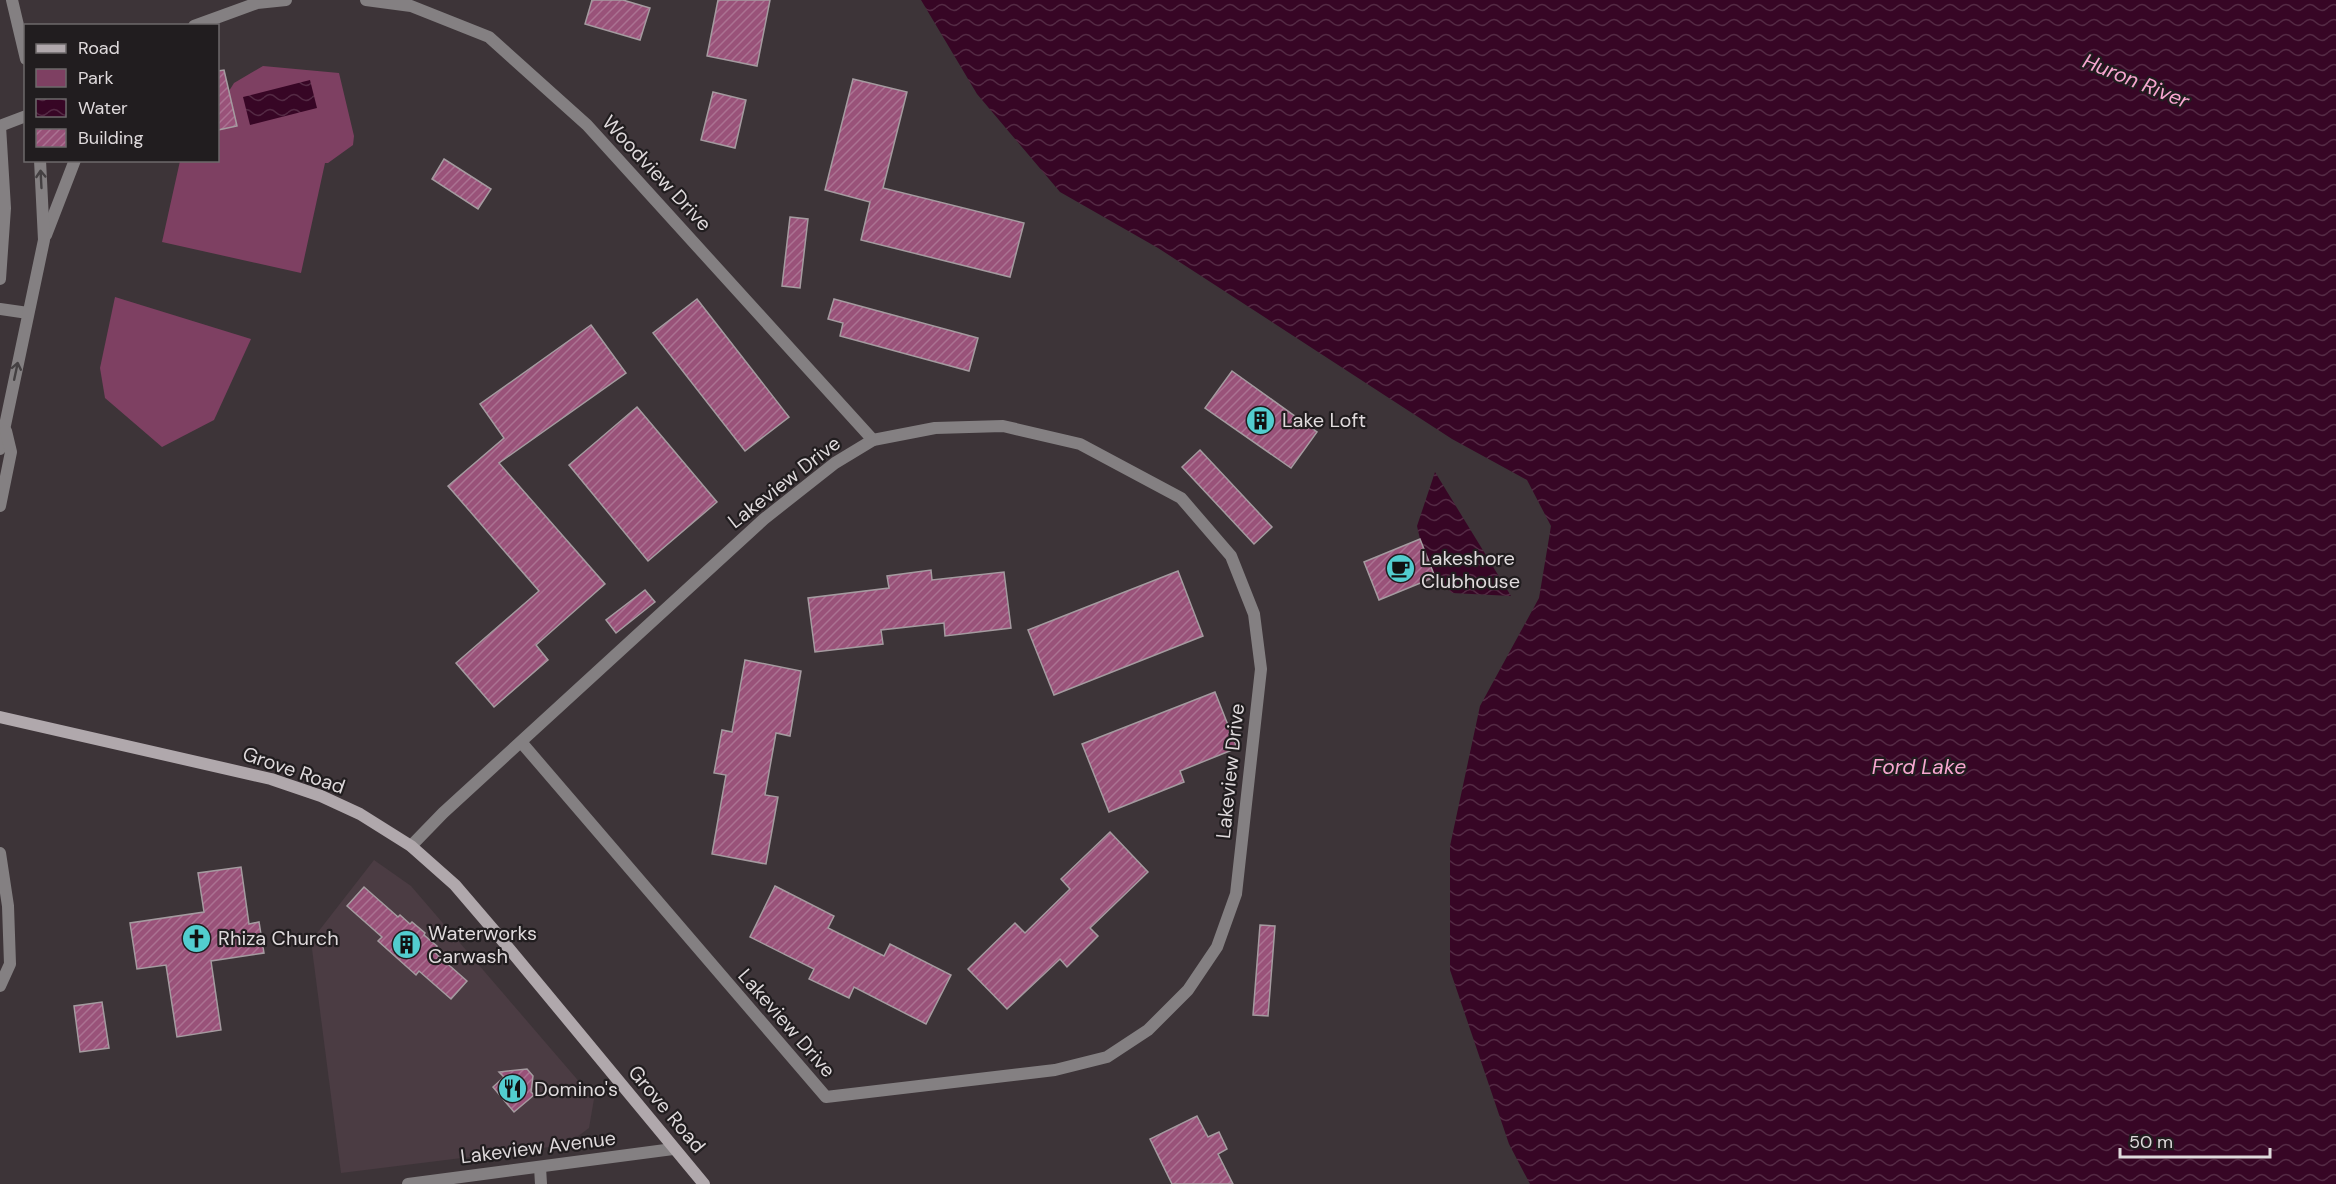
<svg xmlns="http://www.w3.org/2000/svg" width="2336" height="1184" font-family="'DM Sans',sans-serif">
<style>
.built{fill:#4b3c43}
.park{fill:#7e4062}
.water{fill:url(#water-waves)}
.building{fill:url(#building-hatch);stroke:#a59ba0;stroke-width:1.5}
.lines{fill:none;stroke-linecap:round;stroke-linejoin:round}
.minor{stroke:#848082;stroke-width:12}
.tertiary{stroke:#848082;stroke-width:12}
.secondary{stroke:#b0a8ac;stroke-width:12}
.oneway{stroke:#444042}
.labels{text-anchor:middle;stroke-width:4.5;stroke-linejoin:round;paint-order:stroke}
.street-label{font-size:20px;fill:#dfdadc;stroke:#211d1f}
.poi-label{font-size:20px;fill:#dfdadc;stroke:#211d1f;text-anchor:start}
.water-label{font-size:21px;font-style:italic;fill:#f7a6d0;stroke:#211d1f}
</style>
<defs>
<pattern id="water-waves" width="16" height="10" patternUnits="userSpaceOnUse" patternTransform="scale(1.5)"><rect width="16" height="10" fill="#370625"/><path d="M0 5q4-4 8 0t8 0" fill="none" stroke="#542a44"/></pattern>
<pattern id="building-hatch" width="6" height="6" patternUnits="userSpaceOnUse" patternTransform="scale(1.5)"><rect width="6" height="6" fill="#995279"/><path d="M-1 1l2-2M0 6l6-6M5 7l2-2" fill="none" stroke="#ab7292"/></pattern>
</defs>
<rect width="100%" height="100%" fill="#3d3438"/>
<path class="built" d="M 374,860 L 411,886 L 594,1099 L 589,1128 L 566,1145 L 341,1173 L 311,941 Z"/>
<g class="park">
<path d="M 263,66 L 339,73 L 354,136 L 353,145 L 328,163 L 325,163 L 301,273 L 162,242 L 180,161 L 218,160 L 218,93 L 229,91 L 234,83 Z"/>
<path d="M 115,297 L 251,339 L 214,420 L 162,447 L 105,398 L 100,368 Z"/>
</g>
<g class="water">
<path d="M 921,0 L 2336,0 L 2336,1184 L 1530,1184 L 1509,1144 L 1450,970 L 1450,846 L 1480,706 L 1539,598 L 1551,526 L 1527,480 L 1452,439 L 1158,248 L 1060,192 L 977,94 Z"/>
<path d="M 310,80 L 317,108 L 250,125 L 243,97 Z"/>
<path d="M 1435,472 L 1511,596 L 1452,593 L 1435,577 L 1420,539 L 1417,526 Z"/>
</g>
<g class="building">
<path d="M 592,0 L 623,0 L 650,8 L 640,40 L 585,24 Z"/>
<path d="M 718,0 L 770,0 L 757,66 L 707,56 Z"/>
<path d="M 224,70 L 237,126 L 218,130 L 218,71 Z"/>
<path d="M 853,79 L 907,92 L 883,188 L 1024,223 L 1010,277 L 861,240 L 870,202 L 825,190 Z"/>
<path d="M 713,92 L 746,100 L 735,148 L 701,140 Z"/>
<path d="M 444,159 L 491,189 L 478,209 L 432,179 Z"/>
<path d="M 790,217 L 808,219 L 800,288 L 782,286 Z"/>
<path d="M 697,299 L 789,417 L 745,451 L 653,333 Z"/>
<path d="M 834,299 L 978,338 L 969,371 L 840,336 L 843,323 L 828,319 Z"/>
<path d="M 591,325 L 626,373 L 499,463 L 605,584 L 536,645 L 548,660 L 494,707 L 456,663 L 539,591 L 448,486 L 504,438 L 480,404 Z"/>
<path d="M 1232,371 L 1317,432 L 1291,468 L 1205,408 Z"/>
<path d="M 637,407 L 717,502 L 648,561 L 569,465 Z"/>
<path d="M 1200,450 L 1272,527 L 1254,544 L 1182,467 Z"/>
<path d="M 1420,539 L 1435,577 L 1379,600 L 1364,562 Z"/>
<path d="M 931,570 L 932,580 L 1004,572 L 1011,628 L 945,636 L 944,623 L 881,630 L 883,644 L 815,652 L 808,598 L 889,588 L 887,576 Z"/>
<path d="M 1178,571 L 1203,636 L 1054,695 L 1028,630 Z"/>
<path d="M 645,590 L 655,602 L 616,633 L 606,620 Z"/>
<path d="M 745,660 L 801,671 L 790,736 L 776,733 L 765,795 L 778,797 L 766,864 L 712,854 L 726,775 L 714,773 L 722,730 L 732,732 Z"/>
<path d="M 1215,692 L 1237,748 L 1180,771 L 1184,782 L 1109,812 L 1082,744 Z"/>
<path d="M 1110,832 L 1148,872 L 1090,928 L 1098,936 L 1067,967 L 1060,959 L 1007,1009 L 968,969 L 1015,923 L 1025,933 L 1070,889 L 1061,879 Z"/>
<path d="M 241,867 L 249,924 L 259,922 L 264,953 L 211,961 L 221,1030 L 177,1037 L 166,965 L 137,969 L 130,923 L 204,912 L 198,873 Z"/>
<path d="M 775,886 L 834,916 L 828,928 L 884,956 L 890,944 L 951,975 L 926,1024 L 854,987 L 849,998 L 809,979 L 814,969 L 750,937 Z"/>
<path d="M 364,887 L 398,917 L 400,915 L 410,924 L 412,922 L 425,933 L 424,935 L 437,946 L 433,951 L 467,981 L 451,999 L 419,971 L 416,975 L 378,941 L 382,937 L 347,906 Z"/>
<path d="M 1260,925 L 1275,926 L 1268,1016 L 1253,1015 Z"/>
<path d="M 102,1002 L 109,1048 L 80,1052 L 74,1006 Z"/>
<path d="M 527,1069 L 533,1076 L 531,1092 L 534,1095 L 514,1112 L 493,1087 L 504,1077 L 499,1072 Z"/>
<path d="M 1197,1116 L 1208,1137 L 1219,1132 L 1227,1149 L 1218,1154 L 1233,1184 L 1172,1184 L 1150,1139 Z"/>
</g>
<g class="lines">
<g class="minor">
<path d="M 12,0 L 26,59"/>
<path d="M 366,0 L 411,6 L 489,37 L 587,125 L 873,440"/>
<path d="M 194,26 L 257,3 L 286,0"/>
<path d="M 0,126 L 5,208 L 0,279"/>
<path d="M 0,126 L 26,116"/>
<path d="M 46,235 L 75,160"/>
<path d="M 0,309 L 28,313"/>
<path d="M 0,449 L 44,240 L 40,160"/>
<path d="M 0,506 L 11,452 L 6,431"/>
<path d="M 411,846 L 443,813 L 764,519 L 835,463 L 873,440 L 935,428 L 1003,426 L 1080,444 L 1181,498 L 1231,556 L 1254,614 L 1261,669 L 1236,894 L 1217,947 L 1188,990 L 1148,1030 L 1107,1057 L 1055,1070 L 826,1097 L 521,742"/>
<path d="M 0,853 L 8,906 L 10,964 L 0,986"/>
<path d="M 540,1167 L 541,1184"/>
</g>
<path class="tertiary" d="M 408,1184 L 673,1149"/>
<path class="secondary" d="M 0,717 L 271,779 L 321,796 L 360,814 L 411,846 L 455,885 L 497,934 L 704,1184"/>
</g>
<defs><path id="oneway-shaft" d="M-6 0H5M1.5-3L5.5 0L1.5 3" fill="none" stroke-width="1.6" stroke-linecap="round" stroke-linejoin="round" transform="scale(1.5)"/></defs>
<g class="oneway">
<use href="#oneway-shaft" transform="translate(41 179) rotate(-93)"/>
<use href="#oneway-shaft" transform="translate(16 371) rotate(-78)"/>
</g>
<defs>
<symbol id="building-disc" viewBox="-11 -11 22 22"><circle r="9.5" fill="#52cdcf" stroke="#211d1f"/><path d="M-4-6H4V6H1V3H-1V6H-4ZM-2.5-4.3h1.7v1.8h-1.7ZM.8-4.3h1.7v1.8H.8ZM-2.5-1h1.7V.8h-1.7ZM.8-1h1.7V.8H.8Z" fill="#111"/></symbol>
<symbol id="cafe-disc" viewBox="-11 -11 22 22"><circle r="9.5" fill="#52cdcf" stroke="#211d1f"/><path d="M-5.5-4.5H6V0H3Q3 3.5 0 3.5H-2.5Q-5.5 3.5-5.5 0ZM3-3.2v2h1.7v-2ZM-6 4.5H4V6H-6Z" fill="#111"/></symbol>
<symbol id="church-disc" viewBox="-11 -11 22 22"><circle r="9.5" fill="#52cdcf" stroke="#211d1f"/><path d="M-1.2-6h2.4v3.5h3.3v2.4h-3.3V6h-2.4V-.1h-3.3v-2.4h3.3Z" fill="#111"/></symbol>
<symbol id="restaurant-disc" viewBox="-11 -11 22 22"><circle r="9.5" fill="#52cdcf" stroke="#211d1f"/><path d="M-5-6h1v4h1v-4h1v4h1v-4h1v5L-1.5 .5V6h-2V.5L-5-1ZM5-6V6H3V1.5H1.5Q1.5-4 5-6Z" fill="#111"/></symbol>
</defs>
<g fill-rule="evenodd">
<use href="#building-disc" x="1244" y="404" width="33" height="33"/>
<use href="#cafe-disc" x="1384" y="552" width="33" height="33"/>
<use href="#church-disc" x="180" y="922" width="33" height="33"/>
<use href="#building-disc" x="390" y="928" width="33" height="33"/>
<use href="#restaurant-disc" x="496" y="1072" width="33" height="33"/>
</g>
<g class="labels">
<g class="street-label">
<text transform="translate(657 173) rotate(47)" y="7">Woodview Drive</text>
<text transform="translate(784 482) rotate(-38)" y="7">Lakeview Drive</text>
<text transform="translate(294 770) rotate(19)" y="7">Grove Road</text>
<text transform="translate(1230 771) rotate(-84)" y="7">Lakeview Drive</text>
<text transform="translate(787 1023) rotate(49)" y="7">Lakeview Drive</text>
<text transform="translate(667 1109) rotate(50)" y="7">Grove Road</text>
<text transform="translate(538 1147) rotate(-7)" y="7">Lakeview Avenue</text>
</g>
<g class="poi-label">
<text x="1282" y="427">Lake Loft</text>
<text x="1421" y="565">Lakeshore<tspan x="1421" dy="23">Clubhouse</tspan></text>
<text x="428" y="940">Waterworks<tspan x="428" dy="23">Carwash</tspan></text>
<text x="218" y="945">Rhiza Church</text>
<text x="534" y="1096">Domino's</text>
</g>
<g class="water-label">
<text transform="translate(2136 81) rotate(22)" y="7">Huron River</text>
<text x="1919" y="774">Ford Lake</text>
</g>
</g>
<rect x="24" y="24" width="195" height="138" fill="#211d1f" stroke="#6d696b" stroke-width="1.5"/>
<rect x="36" y="44" width="30" height="9" fill="#b0a8ac" stroke="#6d696b" stroke-width="1.5"/>
<text x="78" y="54" font-size="18" fill="#dfdadc">Road</text>
<rect x="36" y="69" width="30" height="18" fill="#7e4062" stroke="#6d696b" stroke-width="1.5"/>
<text x="78" y="84" font-size="18" fill="#dfdadc">Park</text>
<rect x="36" y="99" width="30" height="18" fill="url(#water-waves)" stroke="#6d696b" stroke-width="1.5"/>
<text x="78" y="114" font-size="18" fill="#dfdadc">Water</text>
<rect x="36" y="129" width="30" height="18" fill="url(#building-hatch)" stroke="#6d696b" stroke-width="1.5"/>
<text x="78" y="144" font-size="18" fill="#dfdadc">Building</text>
<path d="M2120 1148v9h150v-9" fill="none" stroke="#dfdadc" stroke-width="3"/>
<text x="2129" y="1148" font-size="18" fill="#dfdadc" stroke="#211d1f" stroke-width="4.5" paint-order="stroke">50 m</text>
</svg>
